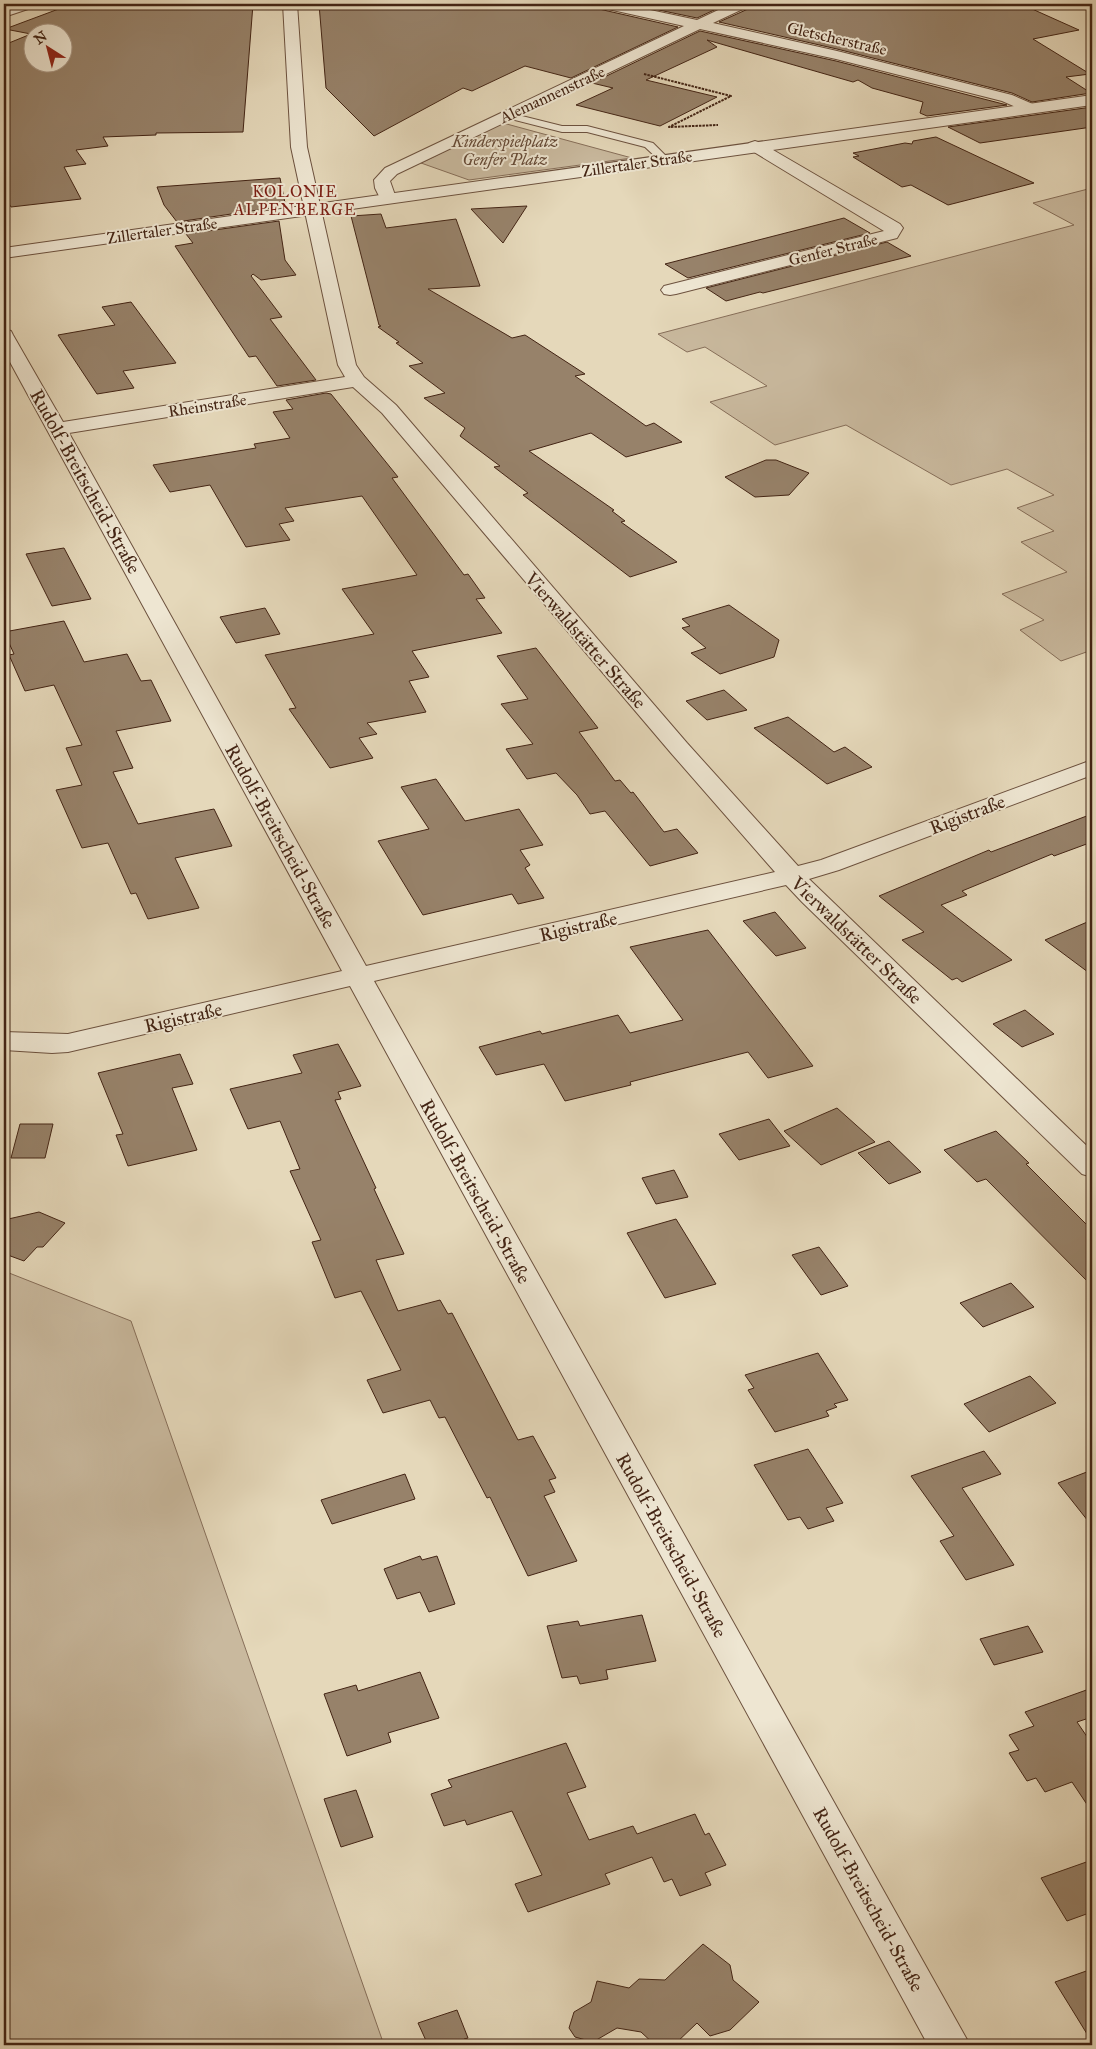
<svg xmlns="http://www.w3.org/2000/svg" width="1096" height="2049" font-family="'IM FELL Great Primer',serif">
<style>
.green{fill:#c9b99e;stroke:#866e59}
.building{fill:#97826a;stroke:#432414;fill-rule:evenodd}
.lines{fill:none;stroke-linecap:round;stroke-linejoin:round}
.service-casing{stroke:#6c513e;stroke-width:2}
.minor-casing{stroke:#6c513e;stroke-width:2}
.tertiary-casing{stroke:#6c513e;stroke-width:2}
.path{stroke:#432414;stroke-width:2;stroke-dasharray:2.5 1;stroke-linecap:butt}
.service{fill:#eee6d2;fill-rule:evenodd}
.minor{fill:#eee6d2;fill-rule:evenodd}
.tertiary{fill:#eee6d2;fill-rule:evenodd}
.labels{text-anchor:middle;stroke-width:4;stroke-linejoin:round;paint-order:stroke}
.far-street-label{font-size:16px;fill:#432414;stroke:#eee6d2}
.far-park-label{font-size:16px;font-style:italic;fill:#644936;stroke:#eee6d2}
.far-neighbourhood-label{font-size:16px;letter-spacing:1px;fill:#7a1f14;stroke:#eee6d2}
.street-label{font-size:19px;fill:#432414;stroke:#eee6d2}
</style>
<rect width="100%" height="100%" fill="#e5d8ba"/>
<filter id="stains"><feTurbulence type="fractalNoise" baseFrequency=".004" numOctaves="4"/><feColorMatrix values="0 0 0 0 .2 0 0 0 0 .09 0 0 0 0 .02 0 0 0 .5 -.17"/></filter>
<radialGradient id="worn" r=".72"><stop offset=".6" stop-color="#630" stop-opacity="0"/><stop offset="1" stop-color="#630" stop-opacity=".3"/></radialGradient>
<g class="green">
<path d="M 503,123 L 632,158 L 469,180 L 421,163 Z"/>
<path d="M 1092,188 L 1092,650 L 1061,661 L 1020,630 L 1044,620 L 1002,594 L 1067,572 L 1021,542 L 1054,531 L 1017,508 L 1054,495 L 1007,469 L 951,485 L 846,425 L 775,445 L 710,402 L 767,386 L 705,347 L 687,352 L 658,334 L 1074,225 L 1033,203 Z"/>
<path d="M 4,1271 L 131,1321 L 384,2045 L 4,2045 Z"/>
</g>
<g class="building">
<path d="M 72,4 L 253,4 L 243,132 L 156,133 L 156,135 L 103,137 L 108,146 L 76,150 L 86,164 L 64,167 L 81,199 L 11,207 L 4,195 L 4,45 L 31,34 L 5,29 ZM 32,32 L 62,32 L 62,62 L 32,62 Z"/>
<path d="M 319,4 L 595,4 L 599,9 L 678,27 L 571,78 L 525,66 L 472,91 L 463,88 L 374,136 L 326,88 Z"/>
<path d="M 630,4 L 727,4 L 697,18 Z"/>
<path d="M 751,4 L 1021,4 L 1079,30 L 1033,39 L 1090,74 L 1066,77 L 1091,93 L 1032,102 L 1012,93 L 837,49 L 719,22 L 748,9 Z"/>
<path d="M 700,31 L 836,61 L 1007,105 L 927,116 L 920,113 L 923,102 L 872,88 L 858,80 L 853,82 L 707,40 L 717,47 L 646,80 L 717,97 L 660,126 L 576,105 L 613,88 L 592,83 Z"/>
<path d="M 1092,107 L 1092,127 L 980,143 L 948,127 Z"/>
<path d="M 936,137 L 1034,183 L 948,205 L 911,185 L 902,187 L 853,157 L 859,156 L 853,153 L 905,143 L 912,144 L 913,141 Z"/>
<path d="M 280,178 L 285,203 L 276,204 L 276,207 L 272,208 L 177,222 L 164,205 L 157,187 Z"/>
<path d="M 527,206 L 503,243 L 471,209 Z"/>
<path d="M 381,214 L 386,228 L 456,219 L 480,286 L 428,289 L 512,338 L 525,335 L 585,374 L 575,376 L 646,426 L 654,423 L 682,442 L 626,457 L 591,433 L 529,451 L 614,510 L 612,511 L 625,521 L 621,522 L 677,562 L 630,577 L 523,495 L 528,493 L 494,467 L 500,466 L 460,436 L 465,428 L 424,398 L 445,393 L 409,366 L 423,363 L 396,343 L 399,342 L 378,327 L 381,326 L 379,325 L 351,216 Z"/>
<path d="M 844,218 L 870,233 L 688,278 L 665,264 Z"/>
<path d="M 279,221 L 285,260 L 296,275 L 261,280 L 253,274 L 251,276 L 282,317 L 270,319 L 316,380 L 277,386 L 256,356 L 249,357 L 175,246 L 193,243 L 186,234 Z"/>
<path d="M 887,242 L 911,256 L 763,293 L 760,292 L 726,301 L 706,288 Z"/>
<path d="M 131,302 L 176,363 L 123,371 L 134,388 L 97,394 L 58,335 L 115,325 L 102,307 Z"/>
<path d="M 326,393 L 331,394 L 398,477 L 392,478 L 464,575 L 468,574 L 485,598 L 476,599 L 502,633 L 412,651 L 429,677 L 409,681 L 426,712 L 367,723 L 377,734 L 359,738 L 373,758 L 330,768 L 289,709 L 296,708 L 265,655 L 374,634 L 342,589 L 417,575 L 362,496 L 285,508 L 294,521 L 279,524 L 290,540 L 246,547 L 210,485 L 170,492 L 153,465 L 256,448 L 254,444 L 290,438 L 273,412 L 293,409 L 286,400 Z"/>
<path d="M 766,460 L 776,460 L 809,473 L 789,495 L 755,497 L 725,477 Z"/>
<path d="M 64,548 L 91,599 L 52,606 L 26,554 Z"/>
<path d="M 729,605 L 779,640 L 774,657 L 720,674 L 691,653 L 706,648 L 682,628 L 690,626 L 682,619 Z"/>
<path d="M 265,608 L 280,634 L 236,643 L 220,617 Z"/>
<path d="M 64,621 L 84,662 L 127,654 L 141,681 L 151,680 L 171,721 L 116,731 L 133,768 L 113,772 L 138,824 L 214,809 L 232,846 L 175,858 L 199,908 L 148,919 L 136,893 L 131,894 L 108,843 L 82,848 L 56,790 L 82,785 L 66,748 L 82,745 L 54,685 L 25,691 L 9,655 L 14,654 L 4,632 Z"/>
<path d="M 536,648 L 598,728 L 579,732 L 615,781 L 620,780 L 631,793 L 633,792 L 664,832 L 677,829 L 698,853 L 650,866 L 605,811 L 590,814 L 577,795 L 556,773 L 527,779 L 506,749 L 533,744 L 501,704 L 528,699 L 497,656 Z"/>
<path d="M 724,690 L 747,710 L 707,720 L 686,701 Z"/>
<path d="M 788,717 L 834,752 L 845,747 L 872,767 L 827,784 L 754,728 Z"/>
<path d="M 436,779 L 465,821 L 519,809 L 543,845 L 520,850 L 530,865 L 525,868 L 544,898 L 518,904 L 512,894 L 423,915 L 378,841 L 429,829 L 401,787 Z"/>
<path d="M 1092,814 L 1092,842 L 1054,856 L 1052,854 L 962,891 L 967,895 L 941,905 L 1012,960 L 962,982 L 957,978 L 952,980 L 902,940 L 924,932 L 879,896 L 989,850 L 991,852 Z"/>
<path d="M 775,912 L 806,948 L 776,956 L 743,921 Z"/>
<path d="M 1092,920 L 1092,975 L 1045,940 Z"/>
<path d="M 708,930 L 813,1066 L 768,1078 L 748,1052 L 630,1082 L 631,1085 L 565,1101 L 544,1064 L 496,1075 L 479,1047 L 540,1031 L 542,1034 L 618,1015 L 630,1033 L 683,1020 L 630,947 Z"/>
<path d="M 1025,1010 L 1054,1034 L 1022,1047 L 993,1024 Z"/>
<path d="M 338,1044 L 361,1086 L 338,1092 L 341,1099 L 335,1100 L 376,1188 L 374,1189 L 404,1254 L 376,1260 L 398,1311 L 440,1300 L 448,1314 L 452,1313 L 518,1440 L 533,1436 L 556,1478 L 549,1480 L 555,1492 L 544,1496 L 577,1561 L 528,1576 L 490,1497 L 487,1498 L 445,1417 L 439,1418 L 430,1400 L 383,1413 L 367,1380 L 401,1370 L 361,1291 L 335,1298 L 312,1242 L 321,1240 L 290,1171 L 300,1169 L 280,1121 L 248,1129 L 230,1089 L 302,1073 L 293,1055 Z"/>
<path d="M 180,1054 L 193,1084 L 172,1088 L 197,1150 L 128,1166 L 116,1135 L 123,1134 L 98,1073 Z"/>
<path d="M 837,1108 L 875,1142 L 821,1165 L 784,1131 Z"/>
<path d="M 769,1119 L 790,1146 L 739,1160 L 719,1134 Z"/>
<path d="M 20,1124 L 53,1124 L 45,1158 L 11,1158 Z"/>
<path d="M 996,1131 L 1029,1163 L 1026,1164 L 1092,1230 L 1092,1286 L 986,1179 L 977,1182 L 944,1150 Z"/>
<path d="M 889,1141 L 921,1172 L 889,1184 L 858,1153 Z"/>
<path d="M 674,1170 L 688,1197 L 656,1204 L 642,1178 Z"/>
<path d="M 39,1212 L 65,1223 L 43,1247 L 37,1247 L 24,1261 L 5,1254 L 4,1220 Z"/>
<path d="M 676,1219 L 716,1284 L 665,1298 L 627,1233 Z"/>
<path d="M 819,1247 L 837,1271 L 848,1286 L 821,1295 L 792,1255 Z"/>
<path d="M 1011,1283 L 1034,1307 L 983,1327 L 960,1303 Z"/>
<path d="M 818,1353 L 848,1400 L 834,1404 L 837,1407 L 826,1411 L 829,1416 L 775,1432 L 748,1390 L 754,1388 L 745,1375 Z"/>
<path d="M 1030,1376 L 1056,1403 L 989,1432 L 964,1404 Z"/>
<path d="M 808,1449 L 843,1503 L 826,1508 L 834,1521 L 808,1529 L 800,1517 L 788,1520 L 754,1465 Z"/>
<path d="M 984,1451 L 1001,1474 L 962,1488 L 1014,1565 L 966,1580 L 940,1541 L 954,1536 L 911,1476 Z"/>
<path d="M 1092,1470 L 1092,1526 L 1058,1483 Z"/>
<path d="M 405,1474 L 415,1499 L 332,1524 L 321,1500 Z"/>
<path d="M 420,1556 L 422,1560 L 437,1556 L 455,1604 L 429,1612 L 420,1592 L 397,1599 L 384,1569 Z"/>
<path d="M 642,1615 L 656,1661 L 606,1670 L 608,1679 L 580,1684 L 577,1676 L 562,1678 L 547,1626 L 578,1621 L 580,1626 Z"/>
<path d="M 1028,1626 L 1043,1652 L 994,1665 L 980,1639 Z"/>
<path d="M 420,1672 L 439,1718 L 388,1733 L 391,1742 L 347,1756 L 324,1694 L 356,1685 L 358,1691 Z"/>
<path d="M 1092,1688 L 1092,1717 L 1077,1722 L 1092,1744 L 1092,1812 L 1072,1782 L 1045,1792 L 1036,1778 L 1027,1781 L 1009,1753 L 1019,1750 L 1009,1735 L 1034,1726 L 1025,1712 Z"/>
<path d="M 566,1743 L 586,1787 L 567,1793 L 589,1840 L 633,1826 L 637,1834 L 695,1814 L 705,1835 L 709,1833 L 726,1865 L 705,1873 L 711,1885 L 680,1896 L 672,1879 L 664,1882 L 652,1857 L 605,1874 L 610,1884 L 528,1912 L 515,1884 L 542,1875 L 512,1811 L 467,1825 L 465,1820 L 444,1826 L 431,1794 L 452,1787 L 448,1780 Z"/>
<path d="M 356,1790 L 373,1837 L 341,1847 L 324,1799 Z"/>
<path d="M 1092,1860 L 1092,1912 L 1067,1921 L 1041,1878 Z"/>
<path d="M 703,1944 L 730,1965 L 733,1980 L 759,2002 L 730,2030 L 710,2036 L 697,2023 L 674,2045 L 655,2045 L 641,2032 L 617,2028 L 593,2042 L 575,2037 L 569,2028 L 574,2012 L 591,2002 L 597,1981 L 629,1988 L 639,1979 L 665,1980 Z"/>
<path d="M 1092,1969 L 1092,2042 L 1055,1982 Z"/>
<path d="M 457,2010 L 468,2038 L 464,2039 L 467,2045 L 428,2045 L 418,2023 Z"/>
</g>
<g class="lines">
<defs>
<path id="service" d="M 506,112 L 562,126 L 587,126 L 653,143 L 669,159 L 664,162 L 660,161 L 645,147 L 587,132 L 562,132 L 503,117 L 503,113 Z"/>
<g id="minor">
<path d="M 16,4 L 36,4 L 34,7 L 4,17 L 4,8 Z"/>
<path d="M 283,4 L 297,4 L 307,147 L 356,365 L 364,377 L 396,405 L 687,743 L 798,866 L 821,860 L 1092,760 L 1092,775 L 839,870 L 809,879 L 1092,1151 L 1092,1177 L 1082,1174 L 802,902 L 786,885 L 374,981 L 970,2045 L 928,2045 L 350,986 L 68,1052 L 52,1053 L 4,1050 L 4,1032 L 68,1034 L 342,971 L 4,351 L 4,329 L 11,331 L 13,335 L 63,422 L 345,377 L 338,365 L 291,147 ZM 353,387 L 382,413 L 671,753 L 775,872 L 366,966 L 69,433 Z"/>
<path d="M 597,4 L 622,4 L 697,20 L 731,4 L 749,4 L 747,7 L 713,23 L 837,51 L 1012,95 L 1035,105 L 1038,108 L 1035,111 L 1025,111 L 1002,101 L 836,59 L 700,29 L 397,174 L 390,181 L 396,198 L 394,202 L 382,202 L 375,188 L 374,180 L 385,168 L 684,26 L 599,7 Z"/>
<path d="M 755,141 L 761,143 L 900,224 L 903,228 L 897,238 L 676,294 L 670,295 L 664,294 L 661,290 L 664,286 L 884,231 L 749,149 L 747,146 L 749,143 Z"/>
</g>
<path id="tertiary" d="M 1092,95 L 1092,105 L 4,258 L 4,248 Z"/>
</defs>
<use href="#service" class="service-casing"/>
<use href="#minor" class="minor-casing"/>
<use href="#tertiary" class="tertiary-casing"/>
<path class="path" d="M 644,74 L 731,96 L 669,127 L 718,125"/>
<use href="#service" class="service"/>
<use href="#minor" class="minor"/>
<use href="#tertiary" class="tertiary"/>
</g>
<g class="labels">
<g class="far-street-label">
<text transform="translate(837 38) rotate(13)" y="6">Gletscherstraße</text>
<text transform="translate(552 94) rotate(-25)" y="6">Alemannenstraße</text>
<text transform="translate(637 163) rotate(-8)" y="6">Zillertaler Straße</text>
<text transform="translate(162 230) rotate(-8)" y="6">Zillertaler Straße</text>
<text transform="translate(833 249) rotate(-14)" y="6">Genfer Straße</text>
<text transform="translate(207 405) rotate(-9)" y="6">Rheinstraße</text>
</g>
<g class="far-park-label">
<text x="505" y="147">Kinderspielplatz<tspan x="505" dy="18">Genfer Platz</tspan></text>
</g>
<g class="far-neighbourhood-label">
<text x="295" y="197">KOLONIE<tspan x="295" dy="18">ALPENBERGE</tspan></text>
</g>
<g class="street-label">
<text transform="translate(86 481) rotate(61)" y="7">Rudolf-Breitscheid-Straße</text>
<text transform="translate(586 640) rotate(49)" y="7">Vierwaldstätter Straße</text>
<text transform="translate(967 814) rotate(-21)" y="7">Rigistraße</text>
<text transform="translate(281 836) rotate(61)" y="7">Rudolf-Breitscheid-Straße</text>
<text transform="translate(578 926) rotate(-13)" y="7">Rigistraße</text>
<text transform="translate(857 940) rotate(44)" y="7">Vierwaldstätter Straße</text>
<text transform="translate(183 1017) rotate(-13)" y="7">Rigistraße</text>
<text transform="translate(476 1191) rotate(61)" y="7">Rudolf-Breitscheid-Straße</text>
<text transform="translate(672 1545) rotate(61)" y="7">Rudolf-Breitscheid-Straße</text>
<text transform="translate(869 1899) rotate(61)" y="7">Rudolf-Breitscheid-Straße</text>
</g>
</g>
<rect width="1096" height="2049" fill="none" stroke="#e5d8ba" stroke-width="20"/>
<rect x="5" y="5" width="1086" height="2039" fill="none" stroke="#432414" stroke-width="2.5"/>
<rect x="10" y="10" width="1076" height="2029" fill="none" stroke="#432414"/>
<g transform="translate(48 48) rotate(324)"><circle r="24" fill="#eee6d2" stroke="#aa9886"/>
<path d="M0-4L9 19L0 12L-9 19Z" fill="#8f2418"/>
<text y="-8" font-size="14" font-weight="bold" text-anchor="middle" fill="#432414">N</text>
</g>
<rect width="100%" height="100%" filter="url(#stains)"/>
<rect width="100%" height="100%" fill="url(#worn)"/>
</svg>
